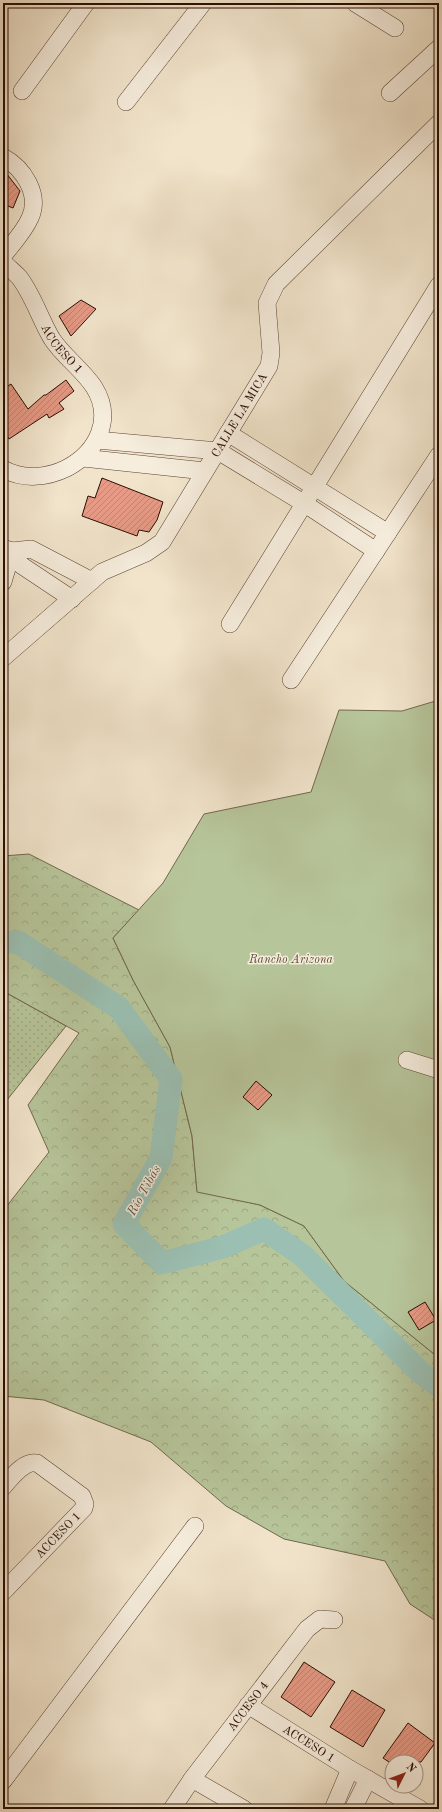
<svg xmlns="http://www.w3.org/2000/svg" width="442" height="1812" font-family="'Old Standard TT',serif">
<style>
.grass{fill:url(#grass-dots);stroke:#71684e}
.forest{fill:url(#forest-crowns);stroke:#71684e}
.park{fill:#b7c59a;stroke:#71684e}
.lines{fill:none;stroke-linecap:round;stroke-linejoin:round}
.river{stroke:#9bbfb2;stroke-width:23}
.building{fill:url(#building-hatch);stroke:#2b0c02}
.minor-casing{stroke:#5c4234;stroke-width:18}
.minor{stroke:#f6eddd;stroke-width:17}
.labels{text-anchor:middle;stroke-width:3;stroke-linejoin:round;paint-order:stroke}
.street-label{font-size:12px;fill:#2b0c02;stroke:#f6eddd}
.park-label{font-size:12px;font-style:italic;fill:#5c4d37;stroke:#f6eddd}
.water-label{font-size:13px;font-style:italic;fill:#585448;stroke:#f6eddd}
</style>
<defs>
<pattern id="grass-dots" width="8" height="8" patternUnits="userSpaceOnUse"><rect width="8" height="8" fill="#b7c59a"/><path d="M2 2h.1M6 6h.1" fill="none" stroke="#9ea883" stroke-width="1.8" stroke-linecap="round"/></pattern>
<pattern id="forest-crowns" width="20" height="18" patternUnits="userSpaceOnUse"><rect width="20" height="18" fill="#b7c59a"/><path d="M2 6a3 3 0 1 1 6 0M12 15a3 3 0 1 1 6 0" fill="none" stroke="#9ea883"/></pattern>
<pattern id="building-hatch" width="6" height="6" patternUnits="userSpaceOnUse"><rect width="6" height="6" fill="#e79b87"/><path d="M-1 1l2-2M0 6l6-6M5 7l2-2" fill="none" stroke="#c68473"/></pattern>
</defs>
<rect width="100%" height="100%" fill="#f1e4cb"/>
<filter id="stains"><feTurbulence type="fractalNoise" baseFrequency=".005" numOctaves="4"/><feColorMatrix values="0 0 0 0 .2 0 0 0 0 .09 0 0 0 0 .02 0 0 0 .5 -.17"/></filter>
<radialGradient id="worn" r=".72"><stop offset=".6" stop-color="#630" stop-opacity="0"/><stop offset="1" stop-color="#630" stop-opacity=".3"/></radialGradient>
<path class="grass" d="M 3,991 L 66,1026 L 3,1105 Z"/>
<path class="forest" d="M 29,854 L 139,910 L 113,938 L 133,980 L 170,1047 L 192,1136 L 197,1191 L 260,1205 L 304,1226 L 344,1281 L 439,1358 L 439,1623 L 410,1604 L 385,1561 L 284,1539 L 226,1506 L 151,1442 L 44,1400 L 3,1396 L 3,1211 L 49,1152 L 28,1105 L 79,1033 L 3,991 L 3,856 Z"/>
<path class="park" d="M 439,700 L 439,1358 L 344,1281 L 304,1226 L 260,1205 L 197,1192 L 192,1136 L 170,1047 L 133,980 L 113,938 L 163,883 L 204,814 L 311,792 L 339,710 L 402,711 Z"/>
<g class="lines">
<path class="river" d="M 3,942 L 18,942 L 119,1008 L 171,1079 L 161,1158 L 124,1224 L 162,1263 L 223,1247 L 264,1229 L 302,1255 L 420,1372 L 439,1386"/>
</g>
<g class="building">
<path d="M 3,169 L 20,191 L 13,208 L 3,204 Z"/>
<path d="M 81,300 L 96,309 L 71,336 L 59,316 Z"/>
<path d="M 66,380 L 74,391 L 59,403 L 64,409 L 49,418 L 47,414 L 9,439 L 3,430 L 3,389 L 11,384 L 28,409 L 44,395 L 46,395 Z"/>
<path d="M 102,478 L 163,502 L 157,520 L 149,532 L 139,530 L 137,536 L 82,516 L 88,496 L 95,498 Z"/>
<path d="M 256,1081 L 272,1095 L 258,1110 L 243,1097 Z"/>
<path d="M 425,1302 L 436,1320 L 419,1330 L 408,1312 Z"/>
<path d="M 304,1662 L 335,1682 L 311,1717 L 281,1697 Z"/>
<path d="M 352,1690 L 385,1710 L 363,1747 L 330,1727 Z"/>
<path d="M 408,1723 L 435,1743 L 421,1762 L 389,1762 L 383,1758 Z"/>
</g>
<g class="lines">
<defs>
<g id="minor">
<path d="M 355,3 L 395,28"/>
<path d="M 22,91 L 86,3"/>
<path d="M 390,93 L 439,48"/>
<path d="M 126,102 L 203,3"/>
<path d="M 3,157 C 23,168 41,194 30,218 C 24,232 12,244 3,256"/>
<path id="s1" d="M 3,262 C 8,267 14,272 19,277 C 33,295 40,319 52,339 C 64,357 82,369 94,387 C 114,419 97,452 67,468 C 47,478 23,480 3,469"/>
<path d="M 228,433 L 388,533"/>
<path d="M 97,440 L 218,451 L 305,504 L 376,551"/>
<path d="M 83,458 L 205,471"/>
<path d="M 3,548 L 12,551 L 31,549 L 92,581"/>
<path d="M 12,551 L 21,565 L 72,599"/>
<path d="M 3,582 L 12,551"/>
<path d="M 230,624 L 439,285"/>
<path id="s2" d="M 3,658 L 102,572 L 146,553 L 162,542 L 269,366 L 271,353 L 267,303 L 276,284 L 439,123"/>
<path d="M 291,680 L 439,455"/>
<path d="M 407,1060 L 439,1070"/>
<path d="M 3,1487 C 11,1478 24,1460 37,1463 L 82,1496 L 85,1504 L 84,1508 L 3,1592"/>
<path id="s3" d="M 248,1705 L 350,1769 L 420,1809"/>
<path d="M 192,1779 L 244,1809"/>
<path d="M 3,1781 L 195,1526"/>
<path id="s4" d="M 172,1809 L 192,1779 L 307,1629 L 320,1619 L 334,1620"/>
<path d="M 333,1809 L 350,1769"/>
<path d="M 353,1809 L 368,1779"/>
</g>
</defs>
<use href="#minor" class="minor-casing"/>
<use href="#minor" class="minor"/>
</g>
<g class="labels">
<g class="street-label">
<text dy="4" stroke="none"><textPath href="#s1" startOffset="106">ACCESO 1</textPath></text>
<text dy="4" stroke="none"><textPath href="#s2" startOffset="347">CALLE LA MICA</textPath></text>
<text transform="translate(58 1535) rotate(-46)" y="4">ACCESO 1</text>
<text dy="4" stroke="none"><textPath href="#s4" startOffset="128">ACCESO 4</textPath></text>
<text dy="4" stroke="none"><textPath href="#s3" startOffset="72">ACCESO 1</textPath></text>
</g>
<g class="park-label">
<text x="291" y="963">Rancho Arizona</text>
</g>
<g class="water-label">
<text transform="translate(143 1190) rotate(-61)" y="5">Río Tibás</text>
</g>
</g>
<rect width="442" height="1812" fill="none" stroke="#f1e4cb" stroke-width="16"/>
<rect x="4" y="4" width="434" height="1804" fill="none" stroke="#2b0c02" stroke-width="2"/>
<rect x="8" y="8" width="426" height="1796" fill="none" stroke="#2b0c02"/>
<g transform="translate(404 1774) rotate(48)"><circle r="19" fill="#f6eddd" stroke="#a59385"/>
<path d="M0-3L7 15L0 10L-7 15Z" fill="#8f2418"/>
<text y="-6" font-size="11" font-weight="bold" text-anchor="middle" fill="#2b0c02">N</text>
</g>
<rect width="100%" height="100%" filter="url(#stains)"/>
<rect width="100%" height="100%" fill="url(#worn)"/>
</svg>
